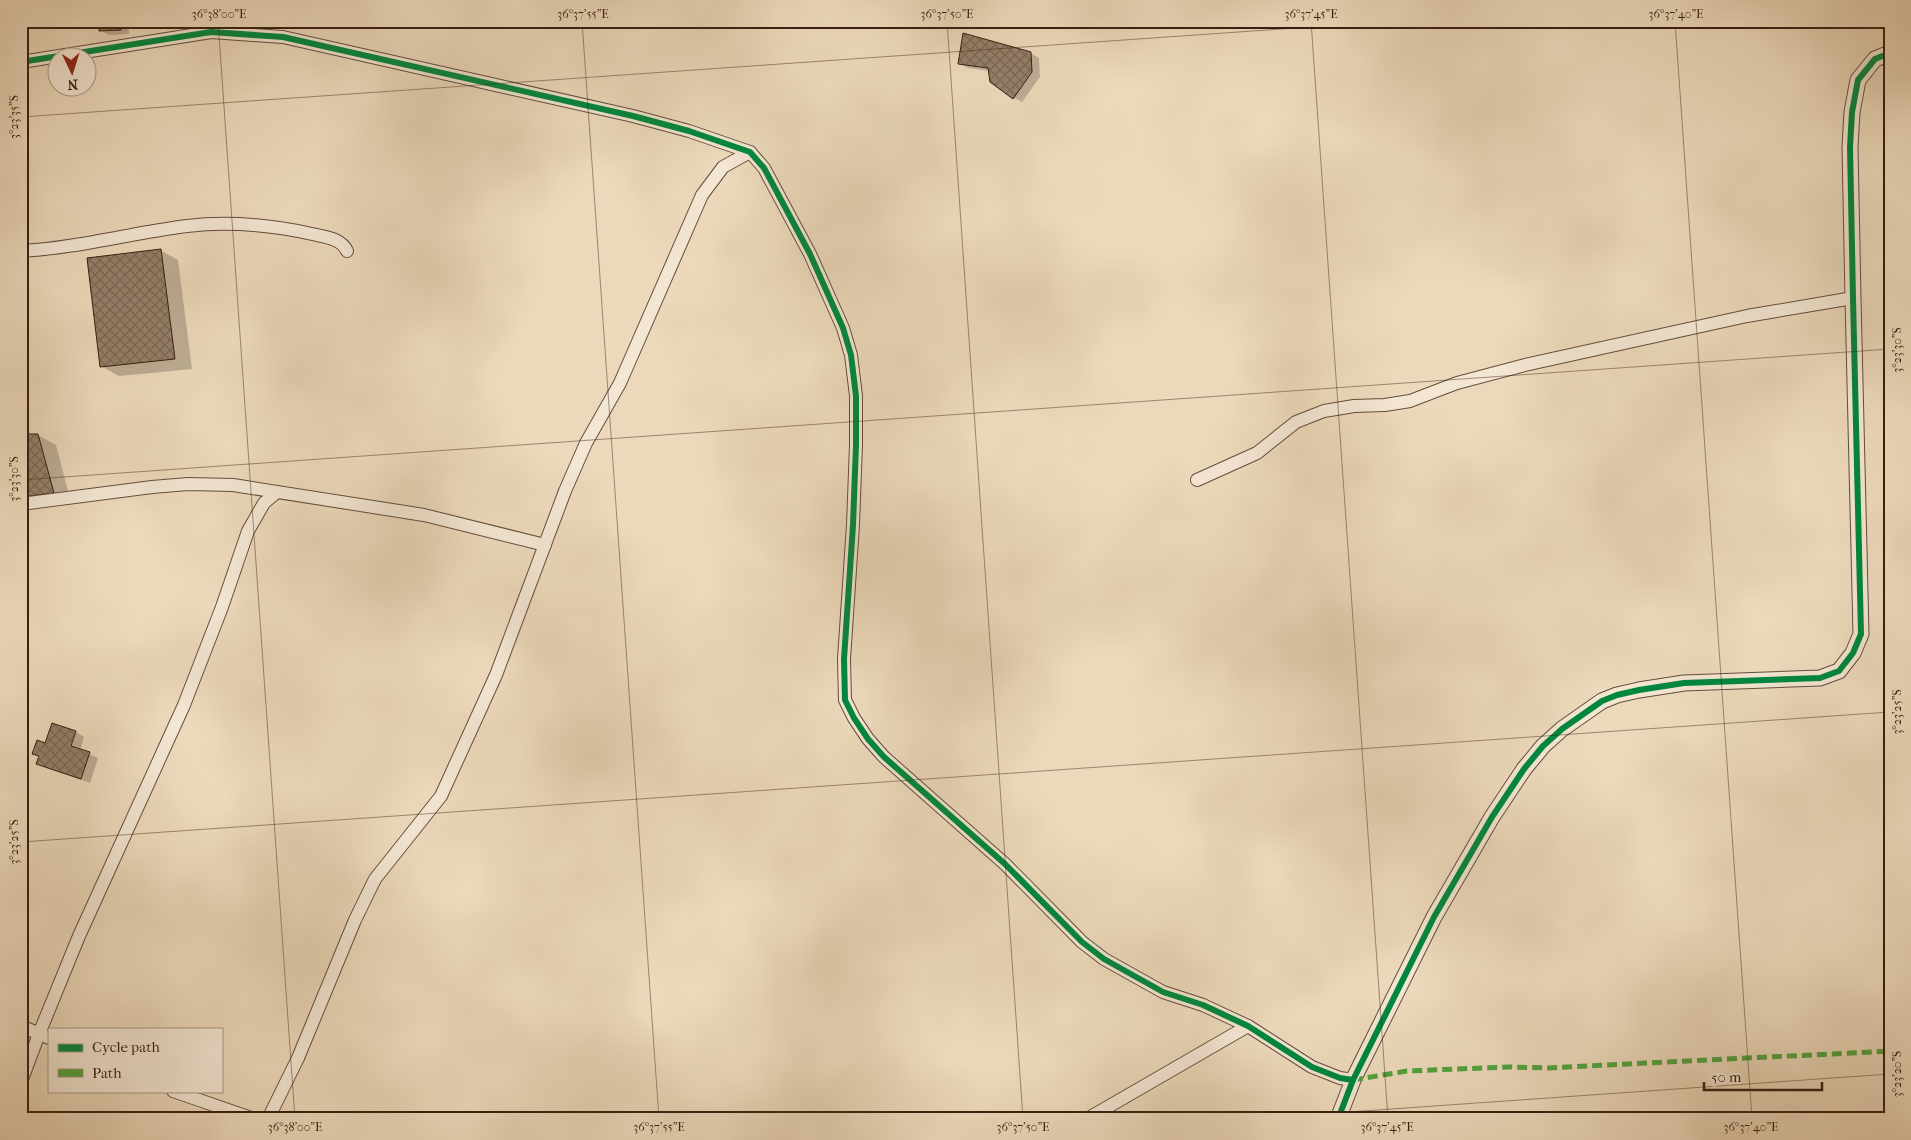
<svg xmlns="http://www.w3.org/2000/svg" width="1911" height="1140" font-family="'IM FELL French Canon',serif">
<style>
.shadow{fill:#0003}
.building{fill:url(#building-cross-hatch);stroke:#371e11}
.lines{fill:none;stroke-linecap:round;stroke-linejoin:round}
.minor-casing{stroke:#644d3c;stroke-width:14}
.tertiary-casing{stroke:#644d3c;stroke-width:17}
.minor{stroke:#f3e6d3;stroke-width:12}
.tertiary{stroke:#f3e6d3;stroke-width:15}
.quiet{stroke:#53a23f;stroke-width:5;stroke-dasharray:10 5;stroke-linecap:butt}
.cycleway-casing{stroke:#f3e6d3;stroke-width:9}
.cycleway{stroke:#00873e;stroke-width:6}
.ticks{fill:none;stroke:#371e11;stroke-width:1;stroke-opacity:0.45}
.neatline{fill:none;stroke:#371e11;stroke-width:2}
.ticks-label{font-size:12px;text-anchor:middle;fill:#371e11}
</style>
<defs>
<pattern id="building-cross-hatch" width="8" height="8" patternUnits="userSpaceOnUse" patternTransform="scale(1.25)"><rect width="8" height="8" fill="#957f69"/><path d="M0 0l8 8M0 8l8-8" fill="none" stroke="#7a6755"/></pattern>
</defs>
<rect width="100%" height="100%" fill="#ecd9bb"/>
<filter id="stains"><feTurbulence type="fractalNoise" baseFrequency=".004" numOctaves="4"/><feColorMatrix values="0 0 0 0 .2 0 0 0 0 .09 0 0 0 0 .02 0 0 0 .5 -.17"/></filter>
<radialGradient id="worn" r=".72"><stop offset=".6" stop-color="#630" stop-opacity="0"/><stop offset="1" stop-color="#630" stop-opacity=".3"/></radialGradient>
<g class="shadow">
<path d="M 95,21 L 128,21 L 129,34 L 109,35 L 100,30 L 100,25 Z"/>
<path d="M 129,21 L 145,21 L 145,25 L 137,25 Z"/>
<path d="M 21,25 L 26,28 L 27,47 L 21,47 Z"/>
<path d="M 1030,53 L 1039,58 L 1040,77 L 1022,102 L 1014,98 L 989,71 L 968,68 L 959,63 Z"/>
<path d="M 160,250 L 178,260 L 192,369 L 119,376 L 101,366 Z"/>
<path d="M 38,435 L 56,445 L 71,502 L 21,509 L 21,436 Z"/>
<path d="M 53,724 L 76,732 L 84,737 L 80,750 L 98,758 L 90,783 L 46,768 L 38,763 L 40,757 L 34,753 L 46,745 Z"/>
</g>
<g class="building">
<path d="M 93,21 L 120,21 L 121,30 L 99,31 L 99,23 L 93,23 Z"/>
<path d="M 963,33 L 1031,52 L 1032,72 L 1013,99 L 990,82 L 988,68 L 958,64 Z"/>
<path d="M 161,249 L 175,359 L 100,367 L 87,258 Z"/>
<path d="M 21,434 L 38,434 L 54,493 L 21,497 Z"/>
<path d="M 52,723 L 76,731 L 71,746 L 90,752 L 81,779 L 36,764 L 39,756 L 32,754 L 37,740 L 45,743 Z"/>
<path d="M 1623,1114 L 1623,1119 L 1596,1119 L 1596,1116 Z"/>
</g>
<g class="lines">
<defs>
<g id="minor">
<path d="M 21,62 L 211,32 L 283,37 L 633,116 L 689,131 L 750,152 L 764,168 L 810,254 L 843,328 L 851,355 L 856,396 L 856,445 L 853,525 L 844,659 L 845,700 L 854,718 L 868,739 L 884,757 L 1005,864 L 1082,942 L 1104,959 L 1163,992 L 1203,1005 L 1248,1026 L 1312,1067 L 1340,1078 L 1353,1080"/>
<path d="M 21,251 C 77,248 131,233 187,226 C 229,221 271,225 312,234 C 325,237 341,238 347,251"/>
<path d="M 1197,480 L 1257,453 L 1296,422 L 1324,411 L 1354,406 L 1385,405 L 1410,401 L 1457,383 L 1525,365 L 1747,316 L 1853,298"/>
<path d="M 21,504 L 152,487 L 188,484 L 233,485 L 424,515 L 545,545"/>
<path d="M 21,1026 L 49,1038"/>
<path d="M 21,1082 L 39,1034 L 79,936 L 184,705 L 222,607 L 248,531 L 264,503 L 277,492"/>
<path d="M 173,1091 L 254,1119"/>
<path d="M 268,1119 L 298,1058 L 355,920 L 375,879 L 441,796 L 496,675 L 565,491 L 586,443 L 620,383 L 702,195 L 723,167 L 750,152"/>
<path d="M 1087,1119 L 1248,1026"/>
</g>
<path id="tertiary" d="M 1338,1119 L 1353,1080 L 1434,917 L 1492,817 L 1524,769 L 1543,746 L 1562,729 L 1602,701 L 1617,695 L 1639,690 L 1684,683 L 1820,678 L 1839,671 L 1853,653 L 1861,634 L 1853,298 L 1850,147 L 1852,112 L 1858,80 L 1875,59 L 1890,53"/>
</defs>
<use href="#minor" class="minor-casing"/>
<use href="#tertiary" class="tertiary-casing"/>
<use href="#minor" class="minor"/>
<use href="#tertiary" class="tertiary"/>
<path class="quiet" d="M 1353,1080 L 1407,1071 L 1508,1067 L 1548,1068 L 1890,1051"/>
<defs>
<g id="cycleway">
<path d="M 21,62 L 211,32 L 283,37 L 633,116 L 689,131 L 750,152 L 764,168 L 810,254 L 843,328 L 851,355 L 856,396 L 856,445 L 853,525 L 844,659 L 845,700 L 854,718 L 868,739 L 884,757 L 1005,864 L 1082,942 L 1104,959 L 1163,992 L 1203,1005 L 1248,1026 L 1312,1067 L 1340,1078 L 1353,1080"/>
<path d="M 1338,1119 L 1353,1080 L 1434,917 L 1492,817 L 1524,769 L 1543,746 L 1562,729 L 1602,701 L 1617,695 L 1639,690 L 1684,683 L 1820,678 L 1839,671 L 1853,653 L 1861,634 L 1853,298 L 1850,147 L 1852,112 L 1858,80 L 1875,59 L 1890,53"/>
</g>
</defs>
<use href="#cycleway" class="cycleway-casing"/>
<use href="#cycleway" class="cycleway"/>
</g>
<path class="ticks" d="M 218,21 L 295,1119M 582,21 L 659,1119M 947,21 L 1023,1119M 1311,21 L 1388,1119M 1675,21 L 1752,1119M 21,117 L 1396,21M 21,480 L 1890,349M 21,842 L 1890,712M 1249,1119 L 1890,1074"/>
<rect width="1911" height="1140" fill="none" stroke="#ecd9bb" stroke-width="55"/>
<rect x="48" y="1028" width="175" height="65" fill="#f3e6d3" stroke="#a89685"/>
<rect x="58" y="1044" width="25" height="8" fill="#00873e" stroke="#a89685"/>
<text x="92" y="1052" font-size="15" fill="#371e11">Cycle path</text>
<rect x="58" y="1069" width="25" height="8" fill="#53a23f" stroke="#a89685"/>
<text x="92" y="1078" font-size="15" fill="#371e11">Path</text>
<g transform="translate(72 72) rotate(176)"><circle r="24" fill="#f3e6d3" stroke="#a89685"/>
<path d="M0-4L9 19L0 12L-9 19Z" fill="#8f2418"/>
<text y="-8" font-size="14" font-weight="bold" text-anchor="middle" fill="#371e11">N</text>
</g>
<path d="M1704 1082v8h118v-8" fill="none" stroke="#371e11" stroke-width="2.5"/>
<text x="1711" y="1082" font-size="15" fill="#371e11" stroke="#f3e6d3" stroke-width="4" paint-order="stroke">50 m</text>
<rect x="28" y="28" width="1856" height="1084" class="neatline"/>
<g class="ticks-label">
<text x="219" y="18">36°38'00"E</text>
<text x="583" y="18">36°37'55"E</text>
<text x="947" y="18">36°37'50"E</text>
<text x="1311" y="18">36°37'45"E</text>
<text x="1676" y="18">36°37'40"E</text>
<text transform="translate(14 117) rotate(-90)" y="4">3°23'35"S</text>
<text transform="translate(1897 350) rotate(-90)" y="4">3°23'30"S</text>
<text transform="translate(14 479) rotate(-90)" y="4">3°23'30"S</text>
<text transform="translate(1897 712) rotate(-90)" y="4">3°23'25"S</text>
<text transform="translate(14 842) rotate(-90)" y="4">3°23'25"S</text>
<text transform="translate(1897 1074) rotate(-90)" y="4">3°23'20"S</text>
<text x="295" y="1131">36°38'00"E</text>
<text x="659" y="1131">36°37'55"E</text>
<text x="1023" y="1131">36°37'50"E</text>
<text x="1387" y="1131">36°37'45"E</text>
<text x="1751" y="1131">36°37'40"E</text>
</g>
<rect width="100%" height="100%" filter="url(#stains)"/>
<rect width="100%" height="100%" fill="url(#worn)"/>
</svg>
